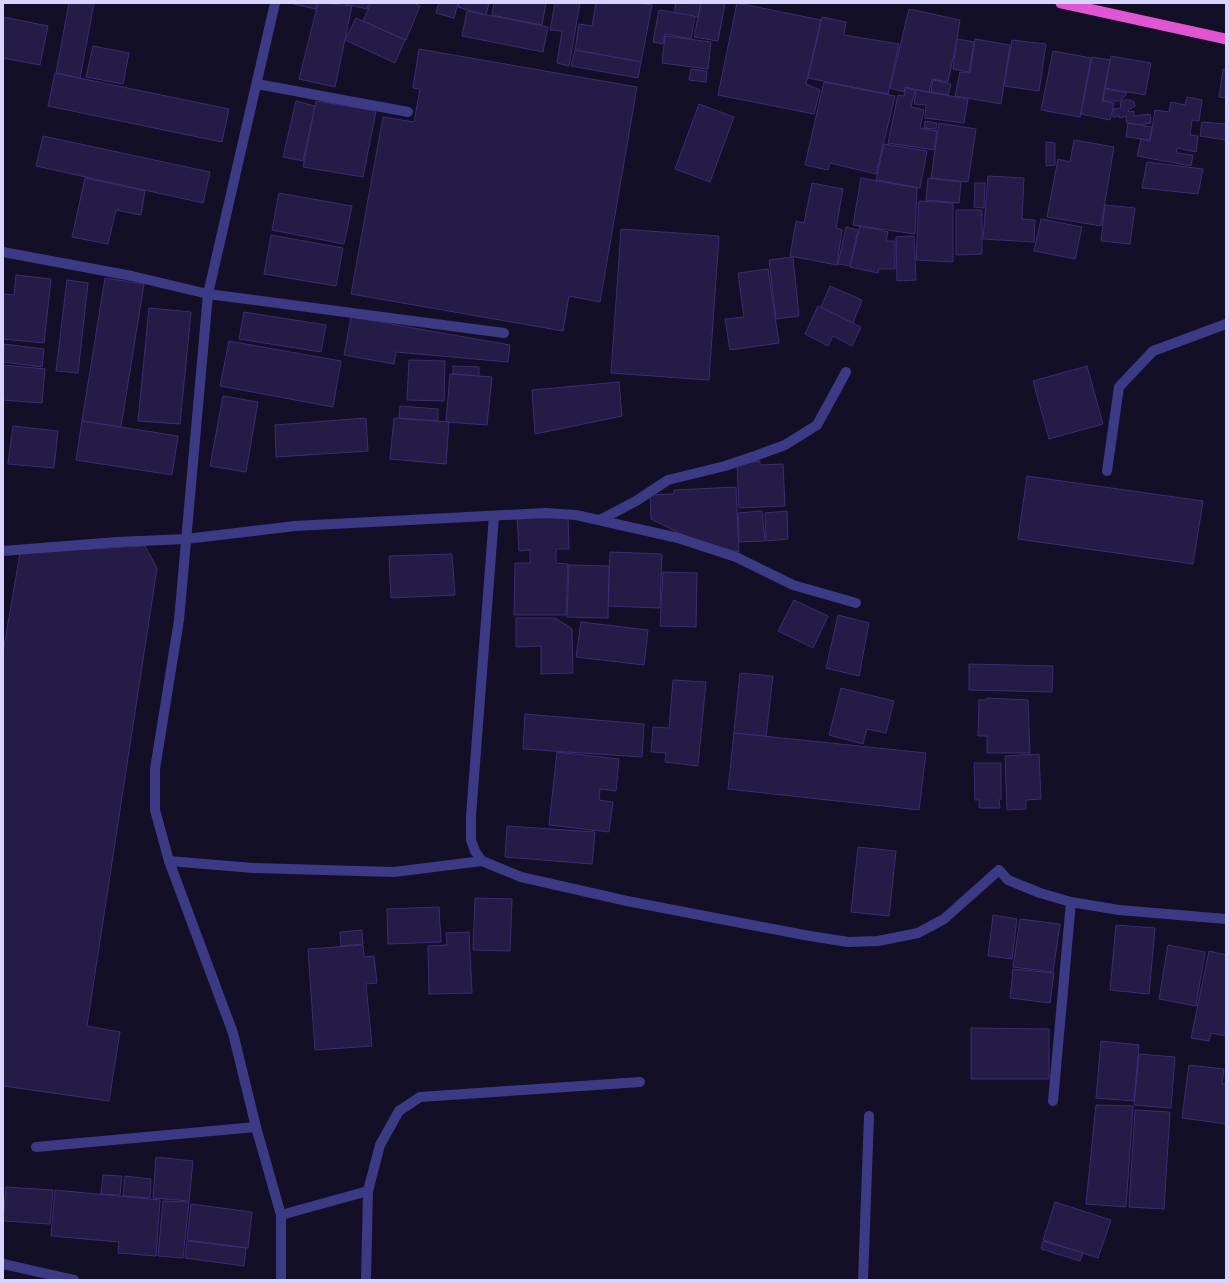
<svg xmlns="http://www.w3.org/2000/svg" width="1229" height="1283" font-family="'Archivo Narrow',sans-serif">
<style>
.building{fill:#241b47;stroke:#3b2d73}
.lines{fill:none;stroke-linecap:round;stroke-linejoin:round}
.service{stroke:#3d3a85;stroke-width:10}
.minor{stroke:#3d3a85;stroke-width:10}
.trunk{stroke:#e055d1;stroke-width:11}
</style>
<rect width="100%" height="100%" fill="#130f26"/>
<g class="building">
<path d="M 69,3 L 94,3 L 80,78 L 56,73 Z"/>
<path d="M 289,3 L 317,3 L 316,9 Z"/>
<path d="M 318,3 L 352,6 L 335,87 L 299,79 Z"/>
<path d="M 341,3 L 369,3 L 367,9 Z"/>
<path d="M 371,3 L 413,3 L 420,6 L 406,40 L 363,21 Z"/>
<path d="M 439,3 L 458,3 L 454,18 L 436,13 Z"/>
<path d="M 459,3 L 489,3 L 486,15 L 458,7 Z"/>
<path d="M 494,3 L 546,3 L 542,25 L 492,15 Z"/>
<path d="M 555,3 L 580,3 L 569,66 L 557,63 L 562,31 L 550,30 Z"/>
<path d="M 596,3 L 637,3 L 652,5 L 641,62 L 575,50 L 579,24 L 592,26 Z"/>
<path d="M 676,3 L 701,3 L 698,17 L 674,13 Z"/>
<path d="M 701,3 L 725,3 L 718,41 L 694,37 Z"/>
<path d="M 737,3 L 821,20 L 806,84 L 820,90 L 814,114 L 718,95 Z"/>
<path d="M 909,9 L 960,20 L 957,39 L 948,82 L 932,79 L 929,92 L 905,87 L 904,92 L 890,88 Z"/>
<path d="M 659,10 L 695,16 L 691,39 L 665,34 L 663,44 L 653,42 Z"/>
<path d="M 467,11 L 548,27 L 543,52 L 462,36 Z"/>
<path d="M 3,17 L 48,26 L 40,65 L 3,58 Z"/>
<path d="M 822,17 L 846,22 L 844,35 L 899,44 L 888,94 L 808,78 Z"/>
<path d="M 356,18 L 405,40 L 395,63 L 345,40 Z"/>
<path d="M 665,36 L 711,42 L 708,69 L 662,63 Z"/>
<path d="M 957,39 L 974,42 L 969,72 L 953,69 Z"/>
<path d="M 975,39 L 1010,45 L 1001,104 L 955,96 L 960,72 L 970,73 Z"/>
<path d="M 1012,40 L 1046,44 L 1039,91 L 1004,86 Z"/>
<path d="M 93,46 L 129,53 L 123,84 L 86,77 Z"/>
<path d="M 419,49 L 637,87 L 600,302 L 569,296 L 563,331 L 351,294 L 383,117 L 414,122 L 420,89 L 413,88 Z"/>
<path d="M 575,50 L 641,62 L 638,78 L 571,66 Z"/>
<path d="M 1053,51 L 1091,58 L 1080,117 L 1041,110 Z"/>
<path d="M 1111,56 L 1151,63 L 1145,95 L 1105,88 Z"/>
<path d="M 1092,57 L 1110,60 L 1102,101 L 1114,103 L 1110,120 L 1081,114 Z"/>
<path d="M 691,69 L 707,71 L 706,82 L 689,80 Z"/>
<path d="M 1223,69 L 1226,70 L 1226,98 L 1219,97 Z"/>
<path d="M 55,73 L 229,109 L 222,142 L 48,106 Z"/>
<path d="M 933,80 L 951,84 L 948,95 L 931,92 Z"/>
<path d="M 824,82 L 895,96 L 876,174 L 830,163 L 828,170 L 805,165 Z"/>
<path d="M 906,88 L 915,90 L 911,107 L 924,110 L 920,128 L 937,131 L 934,150 L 888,143 L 898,95 L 904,96 Z"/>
<path d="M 1105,89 L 1127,93 L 1121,101 L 1103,101 Z"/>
<path d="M 916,90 L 968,99 L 964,123 L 925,118 L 926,105 L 914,104 Z"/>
<path d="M 1187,97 L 1202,100 L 1199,121 L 1192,120 L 1190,135 L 1198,136 L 1196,152 L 1177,148 L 1176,153 L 1193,155 L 1191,166 L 1137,156 L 1141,139 L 1150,141 L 1155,110 L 1169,112 L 1171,102 L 1185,105 Z"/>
<path d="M 1124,100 L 1130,100 L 1134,102 L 1135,106 L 1128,110 L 1129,112 L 1134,111 L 1134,116 L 1150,114 L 1151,123 L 1137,125 L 1127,123 L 1126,116 L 1120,118 L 1119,116 L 1113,117 L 1113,109 L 1121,108 L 1120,103 Z"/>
<path d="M 296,101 L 315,106 L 303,161 L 283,157 Z"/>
<path d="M 316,101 L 376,111 L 363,177 L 303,167 Z"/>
<path d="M 699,104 L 734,117 L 710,182 L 675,169 Z"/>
<path d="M 925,121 L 937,123 L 936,129 L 924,128 Z"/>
<path d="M 1202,122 L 1226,124 L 1226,140 L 1200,136 Z"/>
<path d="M 939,123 L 976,129 L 968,182 L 931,178 Z"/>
<path d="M 1128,123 L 1152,127 L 1150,140 L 1126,137 Z"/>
<path d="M 43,136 L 210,172 L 203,203 L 36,166 Z"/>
<path d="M 1074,140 L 1114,147 L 1101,226 L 1047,217 L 1058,159 L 1070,162 Z"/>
<path d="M 1046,142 L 1055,143 L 1055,165 L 1046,166 Z"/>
<path d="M 884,144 L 927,151 L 920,188 L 876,180 Z"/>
<path d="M 1147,162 L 1203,169 L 1198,194 L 1142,188 Z"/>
<path d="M 988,176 L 1024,178 L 1022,219 L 1035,220 L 1034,242 L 983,239 Z"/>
<path d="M 85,178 L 145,191 L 141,215 L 116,210 L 108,244 L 72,237 Z"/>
<path d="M 861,178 L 917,188 L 915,234 L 853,225 Z"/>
<path d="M 928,178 L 961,182 L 959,203 L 926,200 Z"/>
<path d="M 812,183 L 843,189 L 836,228 L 842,230 L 837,265 L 790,256 L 796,221 L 804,223 Z"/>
<path d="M 975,183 L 985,183 L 984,208 L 974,207 Z"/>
<path d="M 279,193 L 352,206 L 344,244 L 272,230 Z"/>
<path d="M 919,201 L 953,203 L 953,262 L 916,260 Z"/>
<path d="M 1105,205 L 1135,208 L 1130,244 L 1101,241 Z"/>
<path d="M 956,210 L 982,210 L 982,254 L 956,255 Z"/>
<path d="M 1041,219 L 1082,227 L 1075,259 L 1034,251 Z"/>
<path d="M 860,226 L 888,232 L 886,241 L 895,241 L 895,269 L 879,269 L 878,273 L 850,267 Z"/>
<path d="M 846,227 L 858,230 L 850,266 L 838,264 Z"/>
<path d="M 621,229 L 719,236 L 709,380 L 611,373 Z"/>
<path d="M 271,235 L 343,248 L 336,286 L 264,274 Z"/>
<path d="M 914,236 L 916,280 L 897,281 L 896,237 Z"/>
<path d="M 793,257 L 799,316 L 776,319 L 769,260 Z"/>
<path d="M 768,269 L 779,343 L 730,350 L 725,319 L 744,317 L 738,273 Z"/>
<path d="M 16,275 L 51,279 L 44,343 L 3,339 L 3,303 L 4,294 L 14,295 Z"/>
<path d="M 105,278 L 144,284 L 121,427 L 82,421 Z"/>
<path d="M 67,280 L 88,283 L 78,373 L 56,371 Z"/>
<path d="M 830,286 L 862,300 L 853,323 L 821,307 Z"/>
<path d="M 818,306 L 861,327 L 852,346 L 833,336 L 828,346 L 805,334 Z"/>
<path d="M 149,308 L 191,312 L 180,424 L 138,421 Z"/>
<path d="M 244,312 L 326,325 L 321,352 L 239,339 Z"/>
<path d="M 351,317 L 510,345 L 508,362 L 396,352 L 394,364 L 344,355 Z"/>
<path d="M 229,341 L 341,361 L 333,407 L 220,386 Z"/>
<path d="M 4,344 L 44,349 L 42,367 L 3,362 Z"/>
<path d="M 409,360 L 445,361 L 444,401 L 407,400 Z"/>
<path d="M 3,365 L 45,369 L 42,403 L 3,400 Z"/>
<path d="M 453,366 L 479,367 L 479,376 L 453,374 Z"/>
<path d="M 1087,366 L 1103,424 L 1049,439 L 1033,381 Z"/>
<path d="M 450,374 L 492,377 L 487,425 L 446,422 Z"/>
<path d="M 619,382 L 622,416 L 535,434 L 532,390 Z"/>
<path d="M 223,396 L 258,402 L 246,472 L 210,466 Z"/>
<path d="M 400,406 L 438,409 L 438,421 L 399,418 Z"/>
<path d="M 366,418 L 368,451 L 276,457 L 275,425 Z"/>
<path d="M 394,418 L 449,422 L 446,464 L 390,459 Z"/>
<path d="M 82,421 L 178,436 L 172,475 L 76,460 Z"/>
<path d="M 13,426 L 58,431 L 54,468 L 8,464 Z"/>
<path d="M 760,461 L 760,465 L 783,464 L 785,506 L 739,508 L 737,464 Z"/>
<path d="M 1027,476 L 1203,501 L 1193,564 L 1018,539 Z"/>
<path d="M 736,487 L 739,552 L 718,547 L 683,535 L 651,519 L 650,495 L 674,494 L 674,490 Z"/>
<path d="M 762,511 L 765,541 L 739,542 L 738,513 Z"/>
<path d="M 787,511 L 788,539 L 766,541 L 765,513 Z"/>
<path d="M 568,516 L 569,549 L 556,549 L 556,563 L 568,564 L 566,615 L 514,615 L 515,563 L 530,563 L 530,550 L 519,551 L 517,517 Z"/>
<path d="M 145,546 L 157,568 L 87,1026 L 120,1032 L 109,1101 L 3,1086 L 3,653 L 20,553 Z"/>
<path d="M 610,552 L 662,554 L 660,608 L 608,606 Z"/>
<path d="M 452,554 L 455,595 L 391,598 L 389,556 Z"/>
<path d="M 569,565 L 609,566 L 608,618 L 567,617 Z"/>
<path d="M 663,572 L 697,573 L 696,627 L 660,626 Z"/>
<path d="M 794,600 L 828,616 L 813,648 L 778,631 Z"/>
<path d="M 838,615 L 869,623 L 859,676 L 826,668 Z"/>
<path d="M 516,618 L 555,618 L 571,628 L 572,629 L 573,673 L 541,674 L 541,646 L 516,647 Z"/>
<path d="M 581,622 L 648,630 L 644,665 L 576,657 Z"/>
<path d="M 969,664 L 1053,666 L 1052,692 L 969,690 Z"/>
<path d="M 740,673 L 773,676 L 766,737 L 734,733 Z"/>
<path d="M 673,680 L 706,682 L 698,766 L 665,762 L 666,753 L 651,752 L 653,727 L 669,728 Z"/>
<path d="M 841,688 L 894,701 L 886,733 L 867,729 L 863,744 L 829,735 Z"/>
<path d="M 987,698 L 1028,700 L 1030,753 L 987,753 L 987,736 L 978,736 L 979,700 L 987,700 Z"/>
<path d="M 525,714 L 644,724 L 642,757 L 523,749 Z"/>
<path d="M 734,733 L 926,753 L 919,810 L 728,789 Z"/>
<path d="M 557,752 L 619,759 L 616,791 L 600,789 L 599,800 L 613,802 L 609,832 L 549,825 Z"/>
<path d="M 1039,754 L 1041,799 L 1026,800 L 1026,809 L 1007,810 L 1005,756 Z"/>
<path d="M 974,763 L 1001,763 L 1001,799 L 999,800 L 1000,808 L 979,808 L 979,800 L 975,800 Z"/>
<path d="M 507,826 L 595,832 L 592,864 L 505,857 Z"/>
<path d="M 858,847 L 896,851 L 889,916 L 851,912 Z"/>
<path d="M 475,898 L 512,899 L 510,951 L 473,950 Z"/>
<path d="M 439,907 L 441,942 L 388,944 L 387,909 Z"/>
<path d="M 993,915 L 1017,919 L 1012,959 L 988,956 Z"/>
<path d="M 1020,919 L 1060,924 L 1053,972 L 1013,967 Z"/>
<path d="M 1116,925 L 1155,928 L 1149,994 L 1110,990 Z"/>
<path d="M 362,930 L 363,944 L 341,946 L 340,932 Z"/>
<path d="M 469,932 L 472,993 L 429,994 L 428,946 L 447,945 L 446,933 Z"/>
<path d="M 363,945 L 364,957 L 374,956 L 377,983 L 366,984 L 372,1046 L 315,1050 L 308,949 Z"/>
<path d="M 1168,945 L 1205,952 L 1196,1006 L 1159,999 Z"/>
<path d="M 1209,951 L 1226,955 L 1226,1036 L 1211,1033 L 1209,1041 L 1191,1038 Z"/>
<path d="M 1013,969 L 1054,973 L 1050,1003 L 1010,998 Z"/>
<path d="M 971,1028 L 1049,1029 L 1049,1079 L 971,1079 Z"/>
<path d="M 1101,1041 L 1139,1045 L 1134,1101 L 1096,1098 Z"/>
<path d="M 1139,1054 L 1175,1057 L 1171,1108 L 1134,1105 Z"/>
<path d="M 1189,1065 L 1224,1069 L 1222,1084 L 1226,1084 L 1226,1124 L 1182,1118 Z"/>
<path d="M 1096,1105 L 1133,1106 L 1126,1207 L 1086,1204 Z"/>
<path d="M 1135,1110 L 1170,1112 L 1164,1209 L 1129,1207 Z"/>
<path d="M 156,1157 L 193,1161 L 189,1201 L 153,1198 Z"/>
<path d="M 103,1175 L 122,1176 L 120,1195 L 101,1194 Z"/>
<path d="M 125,1176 L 151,1179 L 150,1198 L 123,1196 Z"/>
<path d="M 6,1187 L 53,1190 L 50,1224 L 3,1221 Z"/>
<path d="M 55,1190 L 160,1200 L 156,1256 L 118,1253 L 119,1242 L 51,1236 Z"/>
<path d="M 163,1201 L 189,1202 L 183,1258 L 158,1256 Z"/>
<path d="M 1055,1202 L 1111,1220 L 1098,1258 L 1043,1240 Z"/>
<path d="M 191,1204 L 252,1212 L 248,1248 L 187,1240 Z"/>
<path d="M 187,1241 L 246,1248 L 244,1266 L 185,1258 Z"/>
<path d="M 1043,1241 L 1083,1253 L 1080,1261 L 1041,1249 Z"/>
</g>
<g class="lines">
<g class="service">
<path d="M 257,84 L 408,112"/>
<path d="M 1107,471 L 1119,387 L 1153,351 L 1226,324"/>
<path d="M 36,1147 L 256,1127"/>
<path d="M 281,1215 L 368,1191 L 380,1145 L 399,1111 L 420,1097 L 640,1082"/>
<path d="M 3,1264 L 74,1280"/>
<path d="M 366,1280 L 368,1191"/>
<path d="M 863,1280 L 869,1116"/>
</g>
<g class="minor">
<path d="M 275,3 L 239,159 L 208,294 L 179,620 L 155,769 L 155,810 L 169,861 L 233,1033 L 256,1127 L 281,1215 L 281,1280"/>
<path d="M 3,252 L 132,276 L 208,294 L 504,333"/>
<path d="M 494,516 L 471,816 L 471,840 L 475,851 L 482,861 L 521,877 L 627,901 L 804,935 L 848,942 L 878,941 L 918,933 L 944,919 L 999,870 L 1008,880 L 1040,893 L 1071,902 L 1119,910 L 1226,919"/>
<path d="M 600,520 L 636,501 L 668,480 L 725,466 L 755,456 L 785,445 L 817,425 L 846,372"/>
<path d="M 3,551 L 117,542 L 186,539 L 295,526 L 545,513 L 576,515 L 678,538 L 736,557 L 793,585 L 856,603"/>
<path d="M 169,861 L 253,868 L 394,872 L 482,861"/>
<path d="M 1053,1101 L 1071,902"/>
</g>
<path class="trunk" d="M 1061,3 L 1226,39"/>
</g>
<rect width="1229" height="1283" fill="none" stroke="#d9d4ff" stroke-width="8"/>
</svg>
